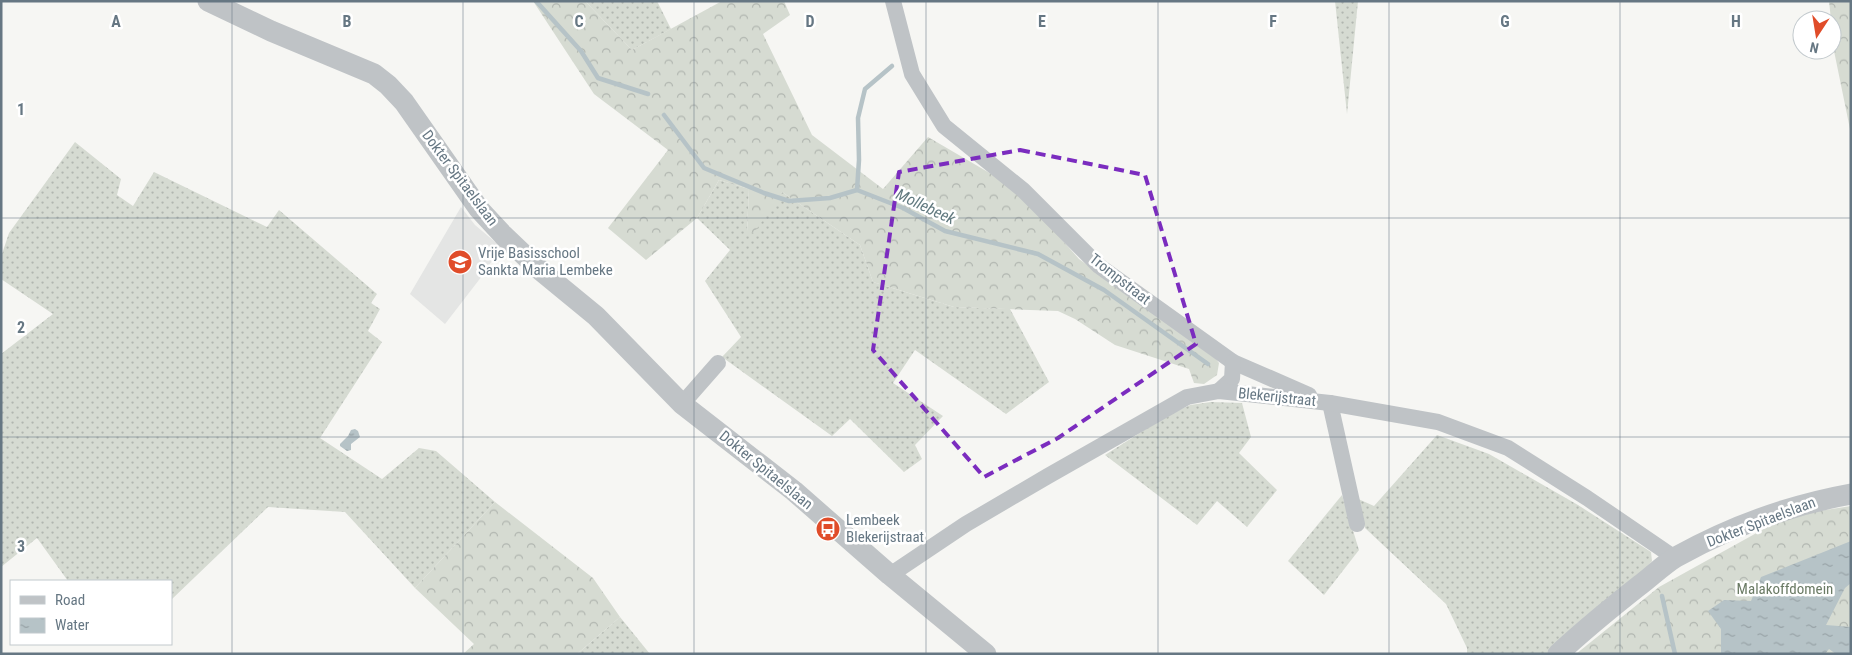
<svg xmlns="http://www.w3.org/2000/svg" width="1852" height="655" font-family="'Roboto Condensed',sans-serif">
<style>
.built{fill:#e4e5e4}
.grass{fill:url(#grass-dots)}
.forest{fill:url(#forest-crowns)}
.water{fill:url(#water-ripples)}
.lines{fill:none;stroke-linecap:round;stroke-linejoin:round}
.stream{stroke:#b6c3c7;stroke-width:4.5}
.minor{stroke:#bfc3c6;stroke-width:16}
.tertiary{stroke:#bfc3c6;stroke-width:21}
.marked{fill:none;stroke:#7b2cbf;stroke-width:4;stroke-dasharray:10 6;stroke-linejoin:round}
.grid{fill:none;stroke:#667783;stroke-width:1;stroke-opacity:0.55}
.labels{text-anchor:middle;stroke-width:5;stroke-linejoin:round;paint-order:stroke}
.street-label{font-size:15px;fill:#667783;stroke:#fff}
.poi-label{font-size:15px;fill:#667783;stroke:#fff;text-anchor:start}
.park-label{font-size:15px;fill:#6a7a64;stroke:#fff}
.water-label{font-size:16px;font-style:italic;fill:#61797f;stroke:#fff}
.grid-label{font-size:16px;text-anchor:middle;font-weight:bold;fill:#667783;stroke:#fff;stroke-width:5;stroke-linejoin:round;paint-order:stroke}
</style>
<defs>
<pattern id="grass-dots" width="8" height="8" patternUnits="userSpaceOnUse" patternTransform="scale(1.25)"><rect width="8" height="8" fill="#d6dbd2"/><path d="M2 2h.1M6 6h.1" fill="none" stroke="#b1b6b0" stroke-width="1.8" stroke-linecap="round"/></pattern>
<pattern id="forest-crowns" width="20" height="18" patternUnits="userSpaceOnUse" patternTransform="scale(1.25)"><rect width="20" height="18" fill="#d6dbd2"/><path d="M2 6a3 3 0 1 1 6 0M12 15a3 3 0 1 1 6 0" fill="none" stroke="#b1b6b0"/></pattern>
<pattern id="water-ripples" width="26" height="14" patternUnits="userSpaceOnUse" patternTransform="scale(1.25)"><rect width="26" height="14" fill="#b6c3c7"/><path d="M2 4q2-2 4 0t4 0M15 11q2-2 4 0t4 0" fill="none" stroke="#98a3a7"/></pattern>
</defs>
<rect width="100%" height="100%" fill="#f6f6f3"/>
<path class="built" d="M 461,207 L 475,225 L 501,247 L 482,276 L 445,324 L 410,294 Z"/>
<g class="grass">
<path d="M 585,1 L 657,1 L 671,29 L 632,50 Z"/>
<path d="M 1335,1 L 1358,1 L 1347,114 Z"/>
<path d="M 75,142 L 121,179 L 117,195 L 133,206 L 154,172 L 267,227 L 279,210 L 377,294 L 371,303 L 380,309 L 368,331 L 382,342 L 320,438 L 382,479 L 419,448 L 436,451 L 495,502 L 415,588 L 345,512 L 268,507 L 171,600 L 171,581 L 68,581 L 37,538 L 1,567 L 1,354 L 53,314 L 1,279 L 1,257 L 9,233 Z"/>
<path d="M 719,180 L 749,189 L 747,231 L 782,192 L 860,245 L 873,282 L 954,307 L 1010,309 L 1049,382 L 1006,414 L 915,350 L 893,383 L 943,416 L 915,445 L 922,459 L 904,472 L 850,419 L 832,436 L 722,357 L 741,337 L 705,281 L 730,250 L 697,218 Z"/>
<path d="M 1211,402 L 1242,403 L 1251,437 L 1239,453 L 1277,490 L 1247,527 L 1217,501 L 1197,525 L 1105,455 L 1165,417 L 1190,405 Z"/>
<path d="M 1437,435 L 1489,454 L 1578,505 L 1651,552 L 1652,561 L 1647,567 L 1566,635 L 1547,654 L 1467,654 L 1467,648 L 1446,604 L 1365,528 L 1356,498 L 1374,506 Z"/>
<path d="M 1342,495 L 1359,550 L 1324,595 L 1288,561 Z"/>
<path d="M 620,617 L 650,654 L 577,654 Z"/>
</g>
<g class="forest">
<path d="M 533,1 L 585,1 L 632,50 L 722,1 L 784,1 L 790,15 L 763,34 L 812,135 L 883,189 L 928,137 L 993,175 L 1028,201 L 1079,259 L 1216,359 L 1219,363 L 1217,375 L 1204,384 L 1194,383 L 1189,369 L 1115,345 L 1075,319 L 1058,311 L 954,307 L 873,282 L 860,245 L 782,192 L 754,233 L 747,232 L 749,189 L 719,180 L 697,218 L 646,260 L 608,228 L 668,150 L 594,94 Z"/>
<path d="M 1829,1 L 1851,1 L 1851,134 L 1833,46 L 1832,20 L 1831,20 Z"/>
<path d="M 495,502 L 593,578 L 620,617 L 577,654 L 463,654 L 474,644 L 415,588 Z"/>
<path d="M 1851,506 L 1851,654 L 1576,654 L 1659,587 L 1787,516 Z"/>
</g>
<g class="water">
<path d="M 355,429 L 358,431 L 360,437 L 351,444 L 351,450 L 347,451 L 340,446 L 340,444 L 348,436 L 351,430 Z"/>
<path d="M 1851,541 L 1851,583 L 1845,588 L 1826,625 L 1851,627 L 1851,654 L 1836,654 L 1829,649 L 1825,654 L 1721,654 L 1721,629 L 1708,611 L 1724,600 L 1751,601 L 1761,577 Z"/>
</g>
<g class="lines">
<g class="stream">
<path d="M 536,1 L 581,51 L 598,78 L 648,94"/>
<path d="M 664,115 L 704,168 L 764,193 L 789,201 L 830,198 L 857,190 L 903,208 L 945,231 L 1038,254 L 1104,290 L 1208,364"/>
<path d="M 857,190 L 859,160 L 858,118 L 865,89 L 892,66"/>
<path d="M 1662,596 L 1675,654"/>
</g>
<g class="minor">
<path d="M 893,1 L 912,74 L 944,126 L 1023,190 L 1099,266 L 1233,362 L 1309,395"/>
<path d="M 1219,391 L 1232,379 L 1233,362"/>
<path d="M 1330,403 L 1357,524"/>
<path d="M 682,404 L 718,363"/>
<path d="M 890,575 L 966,524 L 1048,476 L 1187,397 L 1219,391 L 1330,403 L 1438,422 L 1508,448 L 1587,498 L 1675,558"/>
</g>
<g class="tertiary">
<path d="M 208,1 L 271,31 L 374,74 L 388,85 L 404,102 L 479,209 L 503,235 L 540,270 L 596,316 L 682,404 L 794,491 L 890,575 L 986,654"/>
<path d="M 1558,654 C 1585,629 1612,607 1640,585 C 1652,576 1663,565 1676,557 C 1730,527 1790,505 1851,494"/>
</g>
</g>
<path class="marked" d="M 1020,150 L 1145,175 L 1196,344 L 1058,438 L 984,477 L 873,350 L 899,172 Z"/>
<path class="grid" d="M 232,1 L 232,654M 463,1 L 463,654M 694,1 L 694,654M 926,1 L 926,654M 1158,1 L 1158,654M 1389,1 L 1389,654M 1620,1 L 1620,654M 1,218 L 1851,218M 1,437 L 1851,437"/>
<defs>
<symbol id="school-disc" viewBox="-11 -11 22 22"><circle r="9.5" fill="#e04c29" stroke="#fff"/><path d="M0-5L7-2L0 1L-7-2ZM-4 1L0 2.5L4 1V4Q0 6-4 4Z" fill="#fff"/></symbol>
<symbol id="bus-disc" viewBox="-11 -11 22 22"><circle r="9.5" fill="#e04c29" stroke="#fff"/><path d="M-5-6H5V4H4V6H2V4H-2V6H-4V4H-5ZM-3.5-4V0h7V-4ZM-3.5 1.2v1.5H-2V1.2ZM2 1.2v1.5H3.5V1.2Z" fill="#fff"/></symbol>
</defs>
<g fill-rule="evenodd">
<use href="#school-disc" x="446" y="248" width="28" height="28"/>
<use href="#bus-disc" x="814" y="515" width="28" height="28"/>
</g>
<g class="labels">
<g class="street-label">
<text transform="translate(460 178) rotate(53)" y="5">Dokter Spitaelslaan</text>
<text transform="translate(1120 279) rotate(38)" y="5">Trompstraat</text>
<text transform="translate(1277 397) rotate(6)" y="5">Blekerijstraat</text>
<text transform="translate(766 470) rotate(39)" y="5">Dokter Spitaelslaan</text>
<text transform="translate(1761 522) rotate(-21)" y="5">Dokter Spitaelslaan</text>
</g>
<g class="poi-label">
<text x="478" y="258">Vrije Basisschool<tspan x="478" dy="17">Sankta Maria Lembeke</tspan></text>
<text x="846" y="525">Lembeek<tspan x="846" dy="17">Blekerijstraat</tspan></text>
</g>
<g class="park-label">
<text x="1785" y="594">Malakoffdomein</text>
</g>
<g class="water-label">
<text transform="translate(926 206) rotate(25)" y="6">Mollebeek</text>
</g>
</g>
<g class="grid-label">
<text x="116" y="27">A</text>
<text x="347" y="27">B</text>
<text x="579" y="27">C</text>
<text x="810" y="27">D</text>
<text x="1042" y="27">E</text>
<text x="1273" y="27">F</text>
<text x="1505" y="27">G</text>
<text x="1736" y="27">H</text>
<text x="21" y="115">1</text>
<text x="21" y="333">2</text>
<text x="21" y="552">3</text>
</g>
<rect width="1852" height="655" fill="none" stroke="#667783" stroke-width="5"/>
<rect x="10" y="580" width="162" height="65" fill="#ffffff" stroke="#c2c9cd"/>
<rect x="20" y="596" width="25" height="8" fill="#bfc3c6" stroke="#c2c9cd"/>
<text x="55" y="605" font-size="15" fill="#667783">Road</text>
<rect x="20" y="618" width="25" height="15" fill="url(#water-ripples)" stroke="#c2c9cd"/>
<text x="55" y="630" font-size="15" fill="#667783">Water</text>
<g transform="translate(1817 35) rotate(192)"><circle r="24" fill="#ffffff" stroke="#c2c9cd"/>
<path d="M0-4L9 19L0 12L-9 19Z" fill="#e04c29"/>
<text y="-8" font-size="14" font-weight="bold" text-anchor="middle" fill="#667783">N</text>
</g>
</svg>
